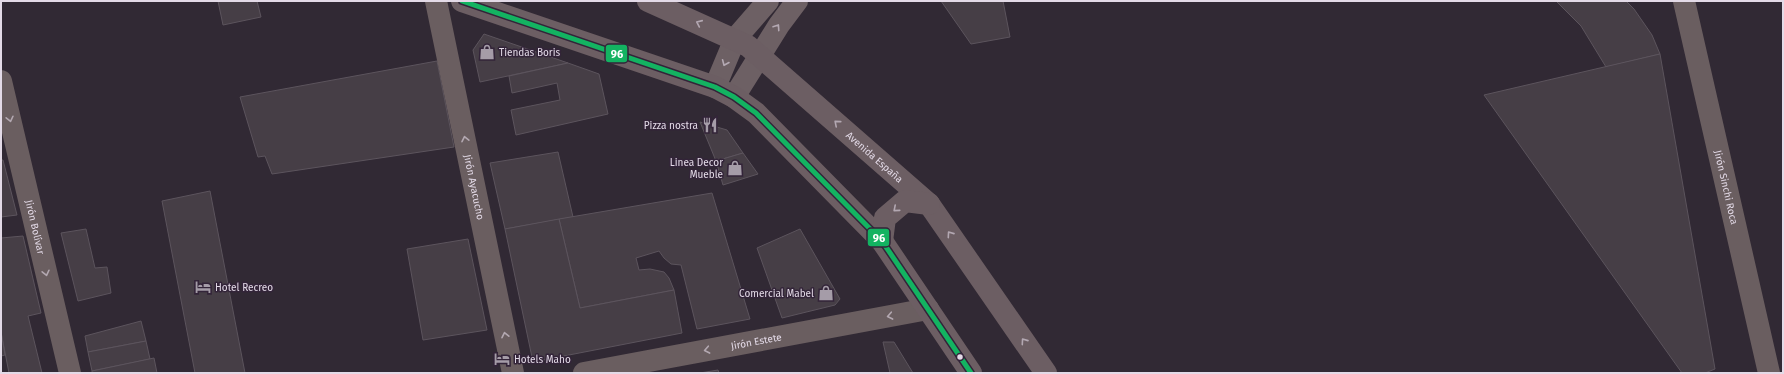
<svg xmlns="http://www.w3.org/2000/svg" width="1784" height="374" font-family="'Fira Sans',sans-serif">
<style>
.building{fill:#463e46;stroke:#5c545d}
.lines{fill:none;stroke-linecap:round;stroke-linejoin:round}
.pedestrian{stroke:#6a5e60;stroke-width:22}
.minor{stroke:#6a5e60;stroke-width:22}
.tertiary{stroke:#6a5e60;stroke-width:22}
.secondary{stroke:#6d6064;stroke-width:22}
.primary{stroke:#6c5e63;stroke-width:22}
.bus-1-casing{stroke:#332439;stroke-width:8}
.bus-1{stroke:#13b361;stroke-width:5}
.oneway{stroke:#b3a8b2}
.oneway2{stroke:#b4a9b3}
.oneway3{stroke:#b3a8b1}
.bus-dot{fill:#e3dae7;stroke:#332439;stroke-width:1.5}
.labels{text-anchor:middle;stroke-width:3;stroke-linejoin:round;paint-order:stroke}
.poi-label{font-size:10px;fill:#e3dae7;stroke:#332439;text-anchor:start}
.street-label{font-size:10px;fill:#e3dae7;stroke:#332439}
.line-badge{stroke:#332439;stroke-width:1.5}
.badge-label{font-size:11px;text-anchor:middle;font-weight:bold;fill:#fff}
</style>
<rect width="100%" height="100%" fill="#312934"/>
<g class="building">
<path d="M 218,1 L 257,1 L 261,17 L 223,25 Z"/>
<path d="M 941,1 L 1003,1 L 1010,37 L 971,44 Z"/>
<path d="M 1556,1 L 1626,1 L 1634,9 L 1652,35 L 1660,54 L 1606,67 L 1581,26 Z"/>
<path d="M 484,34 L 568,63 L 480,82 L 473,50 Z"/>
<path d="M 1660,54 L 1715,369 L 1705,373 L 1682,373 L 1484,95 Z"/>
<path d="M 437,61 L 454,147 L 272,174 L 265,156 L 258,157 L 240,97 Z"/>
<path d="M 568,63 L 599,74 L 608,114 L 516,135 L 511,110 L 560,100 L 557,83 L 512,93 L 509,76 Z"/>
<path d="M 700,122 L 727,130 L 743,153 L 716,161 Z"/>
<path d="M 558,152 L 573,217 L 505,229 L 490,163 Z"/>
<path d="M 743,153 L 758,174 L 723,185 L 716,161 Z"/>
<path d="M 1,160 L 3,160 L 17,215 L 1,217 Z"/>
<path d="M 210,191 L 245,373 L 195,373 L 162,201 Z"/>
<path d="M 712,193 L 750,319 L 697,329 L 681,265 L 671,264 L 664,258 L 659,251 L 636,258 L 639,270 L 650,269 L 664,272 L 669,278 L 674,290 L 580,308 L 559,219 Z"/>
<path d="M 559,219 L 580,308 L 674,290 L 682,333 L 533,362 L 505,229 Z"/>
<path d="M 86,229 L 95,268 L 107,267 L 111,293 L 78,301 L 61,233 Z"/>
<path d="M 800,229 L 840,299 L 835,305 L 782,318 L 757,248 Z"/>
<path d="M 23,236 L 41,313 L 28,316 L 42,373 L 9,373 L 1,332 L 1,238 Z"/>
<path d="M 468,239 L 487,330 L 423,340 L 407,249 Z"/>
<path d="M 141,321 L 146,341 L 88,352 L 85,336 Z"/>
<path d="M 1,332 L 5,355 L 1,356 Z"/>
<path d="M 146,341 L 150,359 L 92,371 L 88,352 Z"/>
<path d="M 883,342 L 894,342 L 913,373 L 890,373 Z"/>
<path d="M 154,358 L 157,373 L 92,373 L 92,371 Z"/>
<path d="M 718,370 L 719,373 L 700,373 Z"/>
</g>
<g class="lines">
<path class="pedestrian" id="s1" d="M 1684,1 L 1769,373"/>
<g class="minor">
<path id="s2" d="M 436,1 L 513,373"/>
<path id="s3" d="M 584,373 L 928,309"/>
</g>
<path class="tertiary" id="s4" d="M 1,81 L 70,373"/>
<g class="secondary">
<path d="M 715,87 L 735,39 L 768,1"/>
<path d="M 734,97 L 779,25 L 797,1"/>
</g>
<g class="primary">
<path d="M 462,1 L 715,87 L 734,97 L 756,113 L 882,241 L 971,373"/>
<path id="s5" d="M 648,1 L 748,46 L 929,204 L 1046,373"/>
<path d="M 882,241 L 885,218 L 905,201 L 929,204"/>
</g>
<defs>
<path id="bus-1" d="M 462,1 L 715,87 L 734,97 L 756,113 L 882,241 L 971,373"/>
</defs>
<use href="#bus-1" class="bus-1-casing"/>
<use href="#bus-1" class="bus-1"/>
</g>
<defs><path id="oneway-chevron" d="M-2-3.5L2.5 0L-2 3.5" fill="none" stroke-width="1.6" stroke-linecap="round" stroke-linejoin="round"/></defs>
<g class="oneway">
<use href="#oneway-chevron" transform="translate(699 23) rotate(-156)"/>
<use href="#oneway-chevron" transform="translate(837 123) rotate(-139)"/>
<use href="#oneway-chevron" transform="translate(896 209) rotate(139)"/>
<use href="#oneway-chevron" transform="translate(950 234) rotate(-125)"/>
<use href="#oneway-chevron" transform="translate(1024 341) rotate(-125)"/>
</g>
<g class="oneway2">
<use href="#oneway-chevron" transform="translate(777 27) rotate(-56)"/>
<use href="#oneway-chevron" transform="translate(725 63) rotate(113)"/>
</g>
<g class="oneway3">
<use href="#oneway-chevron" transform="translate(10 119) rotate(77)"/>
<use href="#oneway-chevron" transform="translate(465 139) rotate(-102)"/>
<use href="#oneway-chevron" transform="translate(46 273) rotate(77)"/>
<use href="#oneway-chevron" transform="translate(890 316) rotate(169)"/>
<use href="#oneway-chevron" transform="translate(505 335) rotate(-102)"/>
<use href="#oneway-chevron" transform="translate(707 350) rotate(169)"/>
</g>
<defs>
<symbol id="shop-bare" viewBox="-9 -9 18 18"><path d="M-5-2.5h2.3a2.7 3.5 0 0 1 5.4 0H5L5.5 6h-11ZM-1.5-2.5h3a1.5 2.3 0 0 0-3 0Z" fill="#a59ca8" stroke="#332439" stroke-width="2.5" paint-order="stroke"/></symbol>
<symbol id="restaurant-bare" viewBox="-9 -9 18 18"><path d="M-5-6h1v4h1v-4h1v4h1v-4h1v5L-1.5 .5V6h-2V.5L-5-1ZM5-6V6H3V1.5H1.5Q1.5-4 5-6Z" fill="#a59ca8" stroke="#332439" stroke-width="2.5" paint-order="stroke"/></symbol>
<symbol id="hotel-bare" viewBox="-9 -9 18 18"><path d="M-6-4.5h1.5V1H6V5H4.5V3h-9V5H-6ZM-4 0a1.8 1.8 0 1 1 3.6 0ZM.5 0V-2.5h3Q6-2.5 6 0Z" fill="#a59ca8" stroke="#332439" stroke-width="2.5" paint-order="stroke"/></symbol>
</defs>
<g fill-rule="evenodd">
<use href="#shop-bare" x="476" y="41" width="22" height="22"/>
<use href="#restaurant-bare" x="699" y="114" width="22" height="22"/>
<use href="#shop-bare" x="724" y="157" width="22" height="22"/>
<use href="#hotel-bare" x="192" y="276" width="22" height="22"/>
<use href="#shop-bare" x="815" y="282" width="22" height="22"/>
<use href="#hotel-bare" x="491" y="348" width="22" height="22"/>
</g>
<circle class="bus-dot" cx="960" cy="357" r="3.5"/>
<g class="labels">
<g class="poi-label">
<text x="499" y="56">Tiendas Boris</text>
<text x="698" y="129" text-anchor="end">Pizza nostra</text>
<text x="723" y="166" text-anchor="end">Linea Decor<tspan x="723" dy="12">Mueble</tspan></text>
<text x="215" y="291">Hotel Recreo</text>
<text x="814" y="297" text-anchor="end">Comercial Mabel</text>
<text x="514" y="363">Hotels Maho</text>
</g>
<g class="street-label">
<text dy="4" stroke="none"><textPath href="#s5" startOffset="278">Avenida España</textPath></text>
<text dy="4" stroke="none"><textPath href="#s2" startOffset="190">Jirón Ayacucho</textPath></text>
<text dy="4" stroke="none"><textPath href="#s1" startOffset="191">Jirón Sinchi Roca</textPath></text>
<text dy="4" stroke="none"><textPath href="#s4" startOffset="150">Jirón Bolívar</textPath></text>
<text dy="4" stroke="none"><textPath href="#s3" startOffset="175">Jirón Estete</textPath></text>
</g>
</g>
<g class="line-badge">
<rect x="605" y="44" width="23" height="19" rx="4" fill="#13b361"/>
<rect x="867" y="228" width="23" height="19" rx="4" fill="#13b361"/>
</g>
<g class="badge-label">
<text x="617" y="58">96</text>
<text x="879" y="242">96</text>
</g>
<rect width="1784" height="374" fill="none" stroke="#e3dae7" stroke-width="4"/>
</svg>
